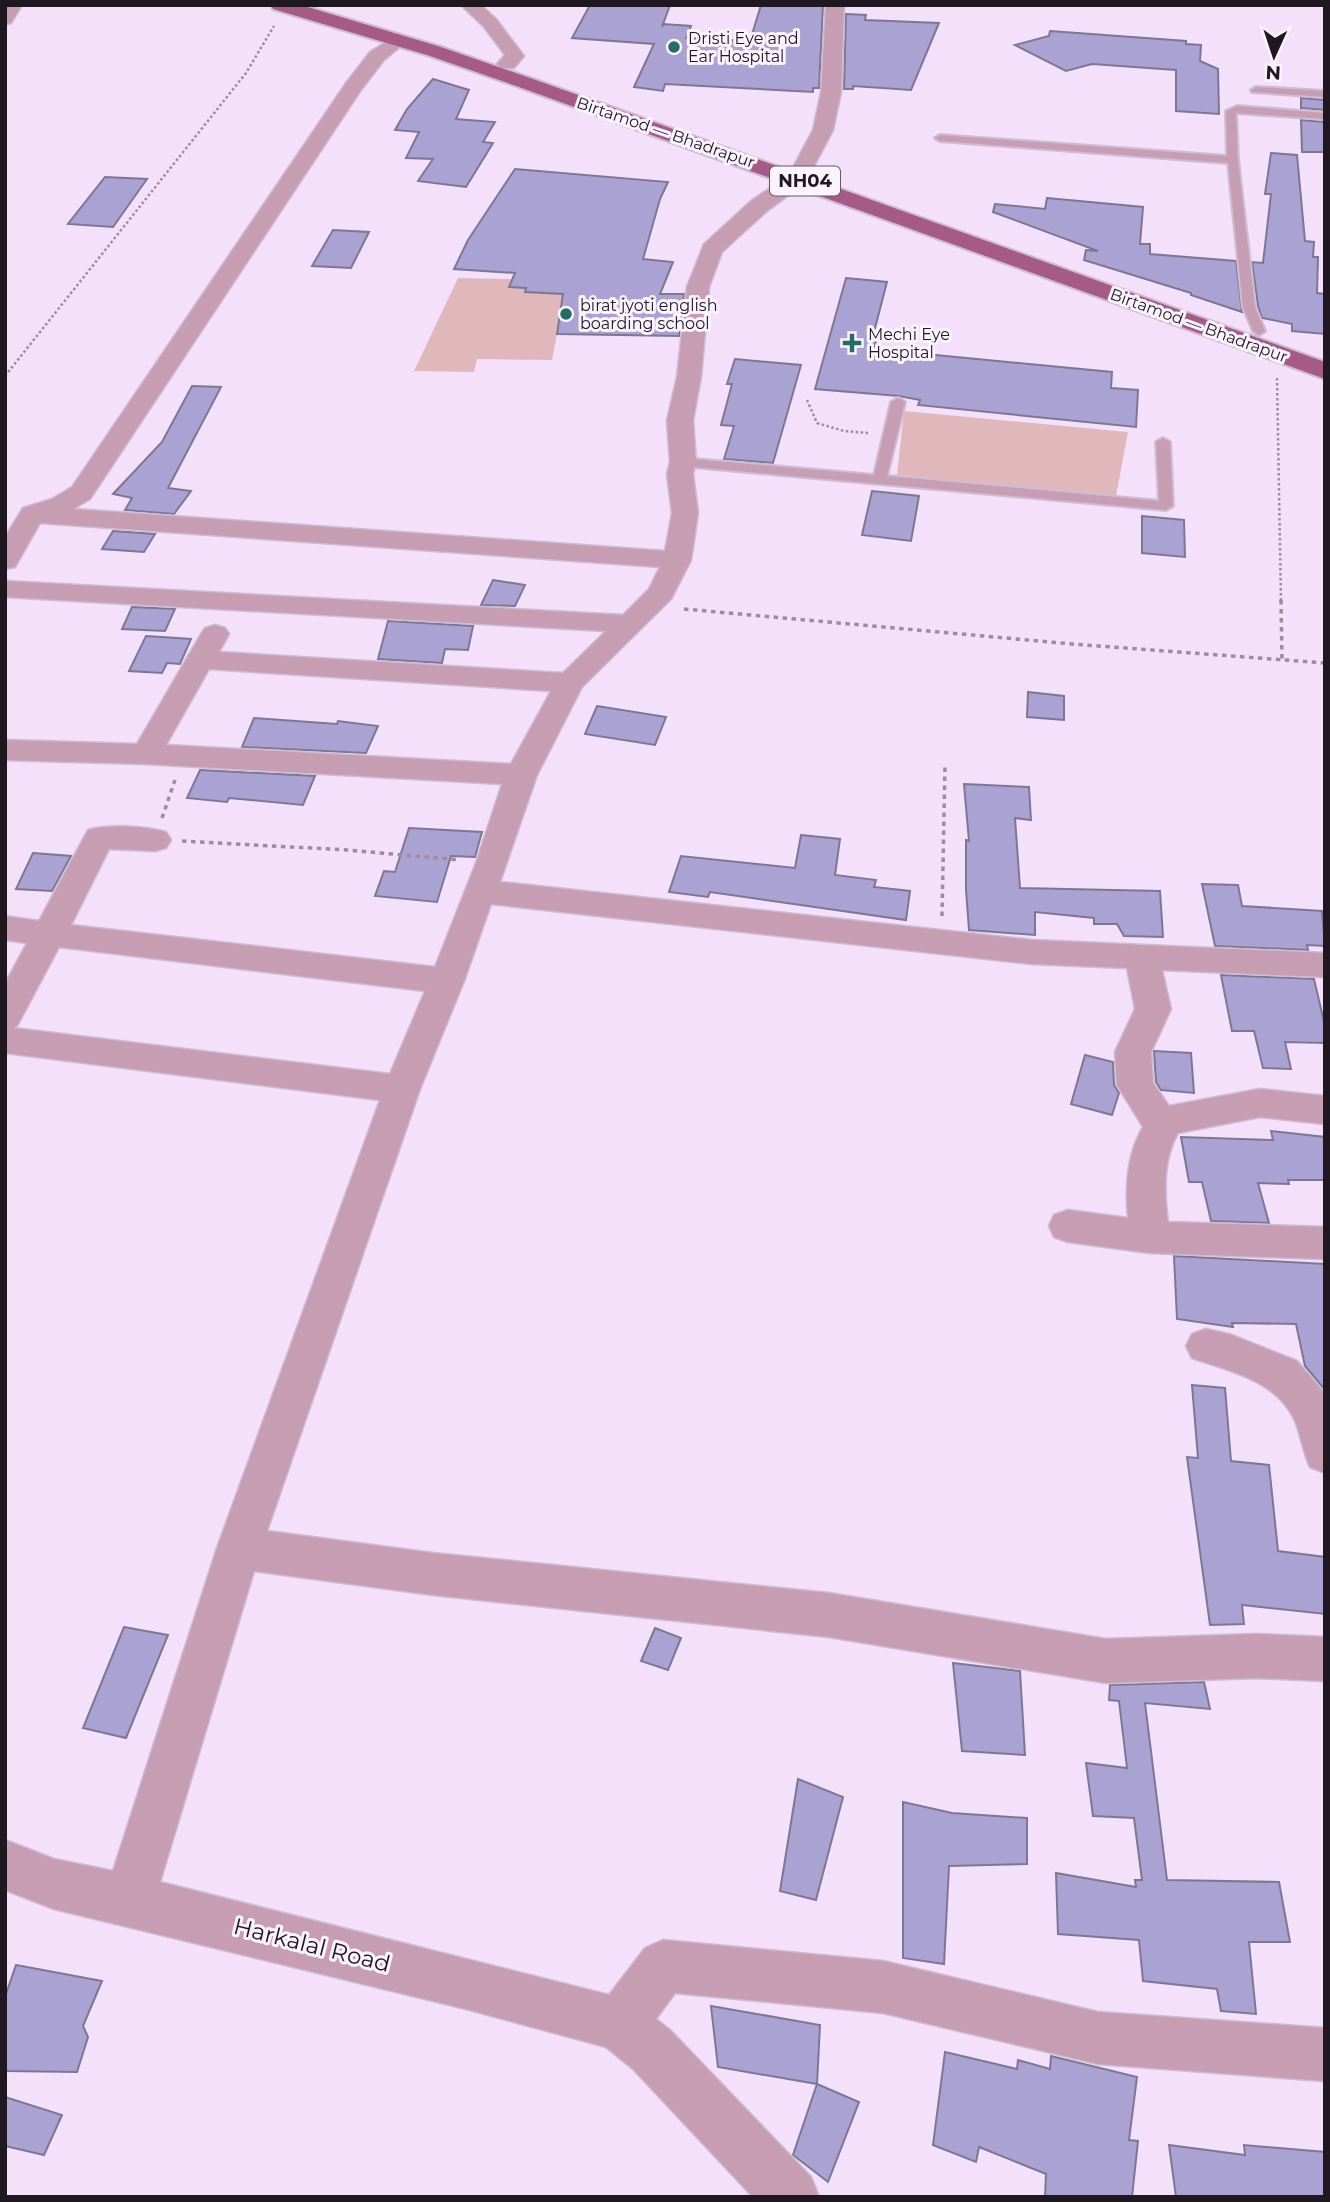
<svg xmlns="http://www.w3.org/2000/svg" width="1330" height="2202" font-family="Montserrat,sans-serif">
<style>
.green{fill:#e0b8bb}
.building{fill:#aaa2d2;stroke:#7c7894;stroke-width:2}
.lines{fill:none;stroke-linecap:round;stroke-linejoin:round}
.service-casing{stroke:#cebcd4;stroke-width:4}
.minor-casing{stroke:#cebcd4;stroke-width:3}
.primary-casing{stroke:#cebcd4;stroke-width:4}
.path-far1{stroke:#9b8c9f;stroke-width:2.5;stroke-dasharray:2.5 2.5;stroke-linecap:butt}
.path{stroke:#9b8c9f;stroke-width:3.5;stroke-dasharray:4.5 4.5;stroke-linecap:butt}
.service{fill:#c79db3;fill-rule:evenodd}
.minor{fill:#c79db3;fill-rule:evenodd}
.primary{fill:#a55b86;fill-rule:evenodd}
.poi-dot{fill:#256d64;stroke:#fbf3fe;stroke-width:2.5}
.labels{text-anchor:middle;stroke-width:6;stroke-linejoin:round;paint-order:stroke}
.far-poi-label{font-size:16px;fill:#1f1821;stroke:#fbf3fe;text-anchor:start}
.far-street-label{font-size:16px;fill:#1f1821;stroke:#fbf3fe}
.shield{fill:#fbf3fe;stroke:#615a63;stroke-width:2}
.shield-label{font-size:18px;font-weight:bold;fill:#1f1821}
.near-street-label{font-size:23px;fill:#1f1821;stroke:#fbf3fe}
</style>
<rect width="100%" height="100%" fill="#f5e0fb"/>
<g class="green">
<path d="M 458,278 L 513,279 L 510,287 L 526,288 L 526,292 C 572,295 619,289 666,294 L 663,325 L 558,328 L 552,360 L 477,359 L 474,372 L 414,371 Z"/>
<path d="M 904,411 L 1128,432 L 1116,496 L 897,475 Z"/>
</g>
<g class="building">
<path d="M 590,5 L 670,5 L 662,27 L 663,24 L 691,26 L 686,38 L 750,41 L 761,5 L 823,5 L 819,88 L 813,88 L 813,92 L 665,84 L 663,91 L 634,87 L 654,44 L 572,38 Z"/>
<path d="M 846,14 L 866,15 L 865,20 L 939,23 L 911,90 L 853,86 L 853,89 L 844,89 Z"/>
<path d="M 1050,31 L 1186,41 L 1186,44 L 1201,45 L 1200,61 L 1218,69 L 1219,114 L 1176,111 L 1176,70 L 1092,64 L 1066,71 L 1015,45 L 1049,36 Z"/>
<path d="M 433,79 L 469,90 L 456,119 L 495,122 L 483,142 L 493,143 L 466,187 L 418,181 L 433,159 L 406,158 L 419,132 L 395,130 L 407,109 Z"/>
<path d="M 1301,98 L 1325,100 L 1325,110 L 1301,108 Z"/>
<path d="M 1301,120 L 1325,122 L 1325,152 L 1302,152 Z"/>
<path d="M 1271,153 L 1297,155 L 1305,241 L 1314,242 L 1313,257 L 1318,257 L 1317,293 L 1325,294 L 1325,334 L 1292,331 L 1292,324 L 1262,318 L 1258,306 L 1252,262 L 1263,263 L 1271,194 L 1265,194 Z"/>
<path d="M 515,169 L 668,182 L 660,199 L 643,259 L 673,262 L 660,294 L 684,294 L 679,336 L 557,334 L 563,294 L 525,292 L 526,288 L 509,287 L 515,273 L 454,269 L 468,240 Z"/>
<path d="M 105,177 L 147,179 L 113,227 L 68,224 Z"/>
<path d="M 1047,198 L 1143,207 L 1140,244 L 1150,244 L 1150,254 L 1236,261 L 1242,312 L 1191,295 L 1191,293 L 1084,260 L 1086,250 L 1098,251 L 993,212 L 995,204 L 1045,209 Z"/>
<path d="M 333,230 L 369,232 L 351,268 L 312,266 Z"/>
<path d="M 846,278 L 887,282 L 874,332 L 878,333 L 874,349 L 1112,372 L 1111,388 L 1138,390 L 1136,427 L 918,405 L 920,400 L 899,396 L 815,389 Z"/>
<path d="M 735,359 L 801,365 L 773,463 L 724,459 L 734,426 L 721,425 L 732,384 L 727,384 Z"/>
<path d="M 192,386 L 221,387 L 168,488 L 191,491 L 174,514 L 125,510 L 132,498 L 113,494 L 162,442 Z"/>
<path d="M 872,491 L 919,496 L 911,541 L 862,535 Z"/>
<path d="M 1142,516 L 1184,520 L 1185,557 L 1142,553 Z"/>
<path d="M 113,531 L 155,534 L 144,552 L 102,549 Z"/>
<path d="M 493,580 L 525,585 L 515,606 L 481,605 Z"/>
<path d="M 132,607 L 175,609 L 165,631 L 122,629 Z"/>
<path d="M 388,621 L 473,626 L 468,650 L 445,649 L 442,663 L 378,659 Z"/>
<path d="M 146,636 L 191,639 L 180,664 L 167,663 L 162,673 L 129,671 Z"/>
<path d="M 1028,692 L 1064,696 L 1064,720 L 1027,717 Z"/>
<path d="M 597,706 L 666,717 L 655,745 L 585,734 Z"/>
<path d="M 254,718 L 337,724 L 338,721 L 378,726 L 366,753 L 242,747 Z"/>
<path d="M 200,770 L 315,776 L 303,805 L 229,798 L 227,802 L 187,798 Z"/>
<path d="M 964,784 L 1029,787 L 1031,820 L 1015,818 L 1020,888 L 1160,891 L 1163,937 L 1124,936 L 1117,924 L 1094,924 L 1094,918 L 1035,912 L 1035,935 L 969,930 L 966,890 L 966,840 L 969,841 Z"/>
<path d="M 409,828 L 482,832 L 475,857 L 451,856 L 437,902 L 375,896 L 384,871 L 395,872 Z"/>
<path d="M 801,835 L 840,839 L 835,875 L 876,880 L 874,887 L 910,891 L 906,920 L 710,892 L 708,897 L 669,892 L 681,856 L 795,868 Z"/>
<path d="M 33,853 L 71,856 L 52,891 L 16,889 Z"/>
<path d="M 1202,884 L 1238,885 L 1242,906 L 1322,911 L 1325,946 L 1307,945 L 1308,950 L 1215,946 Z"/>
<path d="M 1221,975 L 1314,979 L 1325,1026 L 1325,1043 L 1285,1042 L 1291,1069 L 1263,1068 L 1254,1031 L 1232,1031 Z"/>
<path d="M 1154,1051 L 1191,1053 L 1194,1093 L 1161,1090 L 1156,1082 Z"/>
<path d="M 1085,1055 L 1113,1062 L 1114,1085 L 1119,1093 L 1112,1115 L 1071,1104 Z"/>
<path d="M 1271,1131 L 1325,1137 L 1325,1180 L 1288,1180 L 1289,1184 L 1258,1183 L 1269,1223 L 1211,1221 L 1202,1182 L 1189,1182 L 1181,1137 L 1273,1140 Z"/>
<path d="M 1174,1256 L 1325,1264 L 1325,1390 L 1305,1366 L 1296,1324 L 1232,1323 L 1233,1327 L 1177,1319 Z"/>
<path d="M 1192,1385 L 1225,1388 L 1231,1461 L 1269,1465 L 1278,1551 L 1325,1557 L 1325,1614 L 1242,1605 L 1244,1624 L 1210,1625 L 1187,1457 L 1198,1458 Z"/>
<path d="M 124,1627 L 168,1635 L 126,1738 L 83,1728 Z"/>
<path d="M 655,1628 L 681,1638 L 668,1670 L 641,1661 Z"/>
<path d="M 953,1663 L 1020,1671 L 1025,1755 L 962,1751 Z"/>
<path d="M 1204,1682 L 1210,1709 L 1145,1703 L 1167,1880 L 1279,1882 L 1290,1942 L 1249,1942 L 1256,2014 L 1221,2011 L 1217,1989 L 1143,1981 L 1139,1940 L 1058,1934 L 1056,1873 L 1136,1887 L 1135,1880 L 1142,1880 L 1134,1818 L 1093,1816 L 1086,1763 L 1127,1768 L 1119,1701 L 1109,1700 L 1110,1685 Z"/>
<path d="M 798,1779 L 843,1797 L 816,1900 L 780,1891 Z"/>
<path d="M 903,1802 L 952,1813 L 1027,1818 L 1027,1864 L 949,1866 L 944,1964 L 903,1958 Z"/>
<path d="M 16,1965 L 102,1981 L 83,2026 L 88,2037 L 77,2072 L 5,2071 L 5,1997 Z"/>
<path d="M 711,2006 L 820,2025 L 817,2084 L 718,2067 Z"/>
<path d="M 945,2052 L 1017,2069 L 1018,2060 L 1050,2069 L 1051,2056 L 1137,2077 L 1129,2140 L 1138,2141 L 1132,2197 L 1045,2197 L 1046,2174 L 979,2147 L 976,2162 L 933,2145 Z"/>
<path d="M 817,2084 L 859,2102 L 828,2182 L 793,2155 Z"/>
<path d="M 5,2097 L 62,2115 L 44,2155 L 5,2146 Z"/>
<path d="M 1169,2145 L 1245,2155 L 1244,2145 L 1325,2152 L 1325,2197 L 1176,2197 Z"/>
</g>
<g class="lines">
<defs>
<g id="service">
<path d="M 1256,87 L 1325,91 L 1325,97 L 1252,92 L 1251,90 Z"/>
<path d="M 1237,106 L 1325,113 L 1325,119 L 1236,113 L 1238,160 L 1255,307 L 1265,331 L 1259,335 L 1253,331 L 1243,307 L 1228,163 L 940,141 L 935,138 L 940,135 L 1227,156 L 1226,111 Z"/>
<path d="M 898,398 L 905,402 L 887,476 L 1159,501 L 1156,442 L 1163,438 L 1170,442 L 1173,506 L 1166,510 L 683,466 L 676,462 L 683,458 L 874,475 L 891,402 Z"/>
</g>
<g id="minor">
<path d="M 5,5 L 22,5 L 11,23 L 5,24 Z"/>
<path d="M 461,5 L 481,5 L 496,19 L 524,56 L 514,68 L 500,68 L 497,64 L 505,55 L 484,27 Z"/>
<path d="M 826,5 L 844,5 L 841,92 L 833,130 L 805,183 L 767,211 L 722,252 L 709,287 L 701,377 L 693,420 L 696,462 L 693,474 L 698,513 L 691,560 L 671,599 L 582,687 L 537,775 L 500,882 L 1032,940 L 1325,953 L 1325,977 L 1162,970 L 1171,1009 L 1151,1052 L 1153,1083 L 1169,1106 L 1260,1089 L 1325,1096 L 1325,1124 L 1260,1117 L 1178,1133 C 1163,1159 1164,1192 1168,1222 L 1325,1227 L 1325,1259 L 1150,1253 L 1068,1242 L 1054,1237 L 1049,1226 L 1054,1215 L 1068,1210 L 1128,1218 C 1125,1187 1127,1154 1143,1127 L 1117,1085 L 1115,1052 L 1135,1009 L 1127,968 L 1032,964 L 491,904 L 464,981 L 420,1089 L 267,1531 L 433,1553 L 829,1593 L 1106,1639 L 1257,1634 L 1325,1637 L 1325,1681 L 1257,1678 L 1106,1683 L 829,1637 L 433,1595 L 254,1571 L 160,1882 L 609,1995 L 645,1948 L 663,1940 L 883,1961 L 1098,2012 L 1325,2028 L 1325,2081 L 1098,2064 L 883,2013 L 675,1993 L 656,2019 L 671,2031 L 811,2177 L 819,2197 L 753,2197 L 633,2069 L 606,2047 L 466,2009 L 54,1909 L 5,1890 L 5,1840 L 54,1859 L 113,1871 L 217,1548 L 380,1100 L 5,1053 L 5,984 L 27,943 L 5,940 L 5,916 L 39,921 L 88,830 C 111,824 144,826 166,832 L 171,840 L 166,848 L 155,851 L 109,849 L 71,925 L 435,967 L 476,863 L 502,784 L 146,764 L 5,760 L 5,740 L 137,744 L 201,634 L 205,628 L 215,625 L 225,628 L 229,634 L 219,652 L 563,673 L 606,631 L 5,597 L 5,581 L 623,615 L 649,589 L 660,567 L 40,523 L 15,567 L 5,569 L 5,537 L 23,508 L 52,499 L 72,487 L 346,83 L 370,52 L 399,34 L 408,40 L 384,60 L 361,90 L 94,493 L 90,499 L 73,509 L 665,551 L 672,513 L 667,474 L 670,462 L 667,420 L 677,377 L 687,287 L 704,244 L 751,201 L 789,175 L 813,130 L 821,92 ZM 209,669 L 551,691 L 511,764 L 166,745 ZM 59,947 L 425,991 L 390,1074 L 13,1028 L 17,1026 Z"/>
<path d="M 1206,1329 L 1229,1334 L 1297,1361 L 1325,1394 L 1325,1473 L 1310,1467 C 1303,1452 1301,1436 1295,1421 C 1277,1380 1229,1371 1192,1358 L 1186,1346 L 1192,1334 Z"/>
</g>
<path id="primary" d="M 271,5 L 301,5 L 441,47 L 533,79 L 1325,362 L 1325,379 L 519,87 L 427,55 L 273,9 Z"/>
</defs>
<use href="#service" class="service-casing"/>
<use href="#minor" class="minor-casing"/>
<use href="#primary" class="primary-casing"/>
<g class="path-far1">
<path d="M 5,376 L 246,73 L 274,26"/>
<path d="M 1277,378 L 1281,602"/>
<path d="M 807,400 L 817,423 L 844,431 L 868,433"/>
</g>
<g class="path">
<path d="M 1281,600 L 1282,660"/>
<path d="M 684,609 L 1072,644 L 1325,663"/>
<path d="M 162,818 L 175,780"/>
<path d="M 182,841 L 347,850 L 460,860"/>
<path d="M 942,916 L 945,765"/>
</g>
<use href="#service" class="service"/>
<use href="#minor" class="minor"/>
<use href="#primary" class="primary"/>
</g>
<g class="poi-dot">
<circle cx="674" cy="47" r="7"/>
<circle cx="566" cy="314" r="7"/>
<path d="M848.5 332.5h7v7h7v7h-7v7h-7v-7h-7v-7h7z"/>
</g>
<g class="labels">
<g class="far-poi-label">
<text x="688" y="44">Dristi Eye and<tspan x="688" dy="18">Ear Hospital</tspan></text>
<text x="580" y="311">birat jyoti english<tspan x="580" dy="18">boarding school</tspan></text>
<text x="868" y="340">Mechi Eye<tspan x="868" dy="18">Hospital</tspan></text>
</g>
<g class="far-street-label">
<text transform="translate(666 132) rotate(19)" y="6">Birtamod — Bhadrapur</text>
<text transform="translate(1199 325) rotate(20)" y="6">Birtamod — Bhadrapur</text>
</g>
<rect class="shield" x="770" y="166.5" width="70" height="29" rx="5"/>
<g class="shield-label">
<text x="805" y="187">NH04</text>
</g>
<g class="near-street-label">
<text transform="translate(312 1945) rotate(14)" y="8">Harkalal Road</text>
</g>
</g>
<rect width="1330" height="2202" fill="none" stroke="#1f1821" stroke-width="14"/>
<g transform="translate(1274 56) rotate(183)" stroke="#fbf3fe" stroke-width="5" paint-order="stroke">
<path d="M0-5L12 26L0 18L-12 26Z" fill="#1f1821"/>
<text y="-10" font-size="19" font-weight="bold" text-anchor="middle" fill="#1f1821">N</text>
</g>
</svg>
